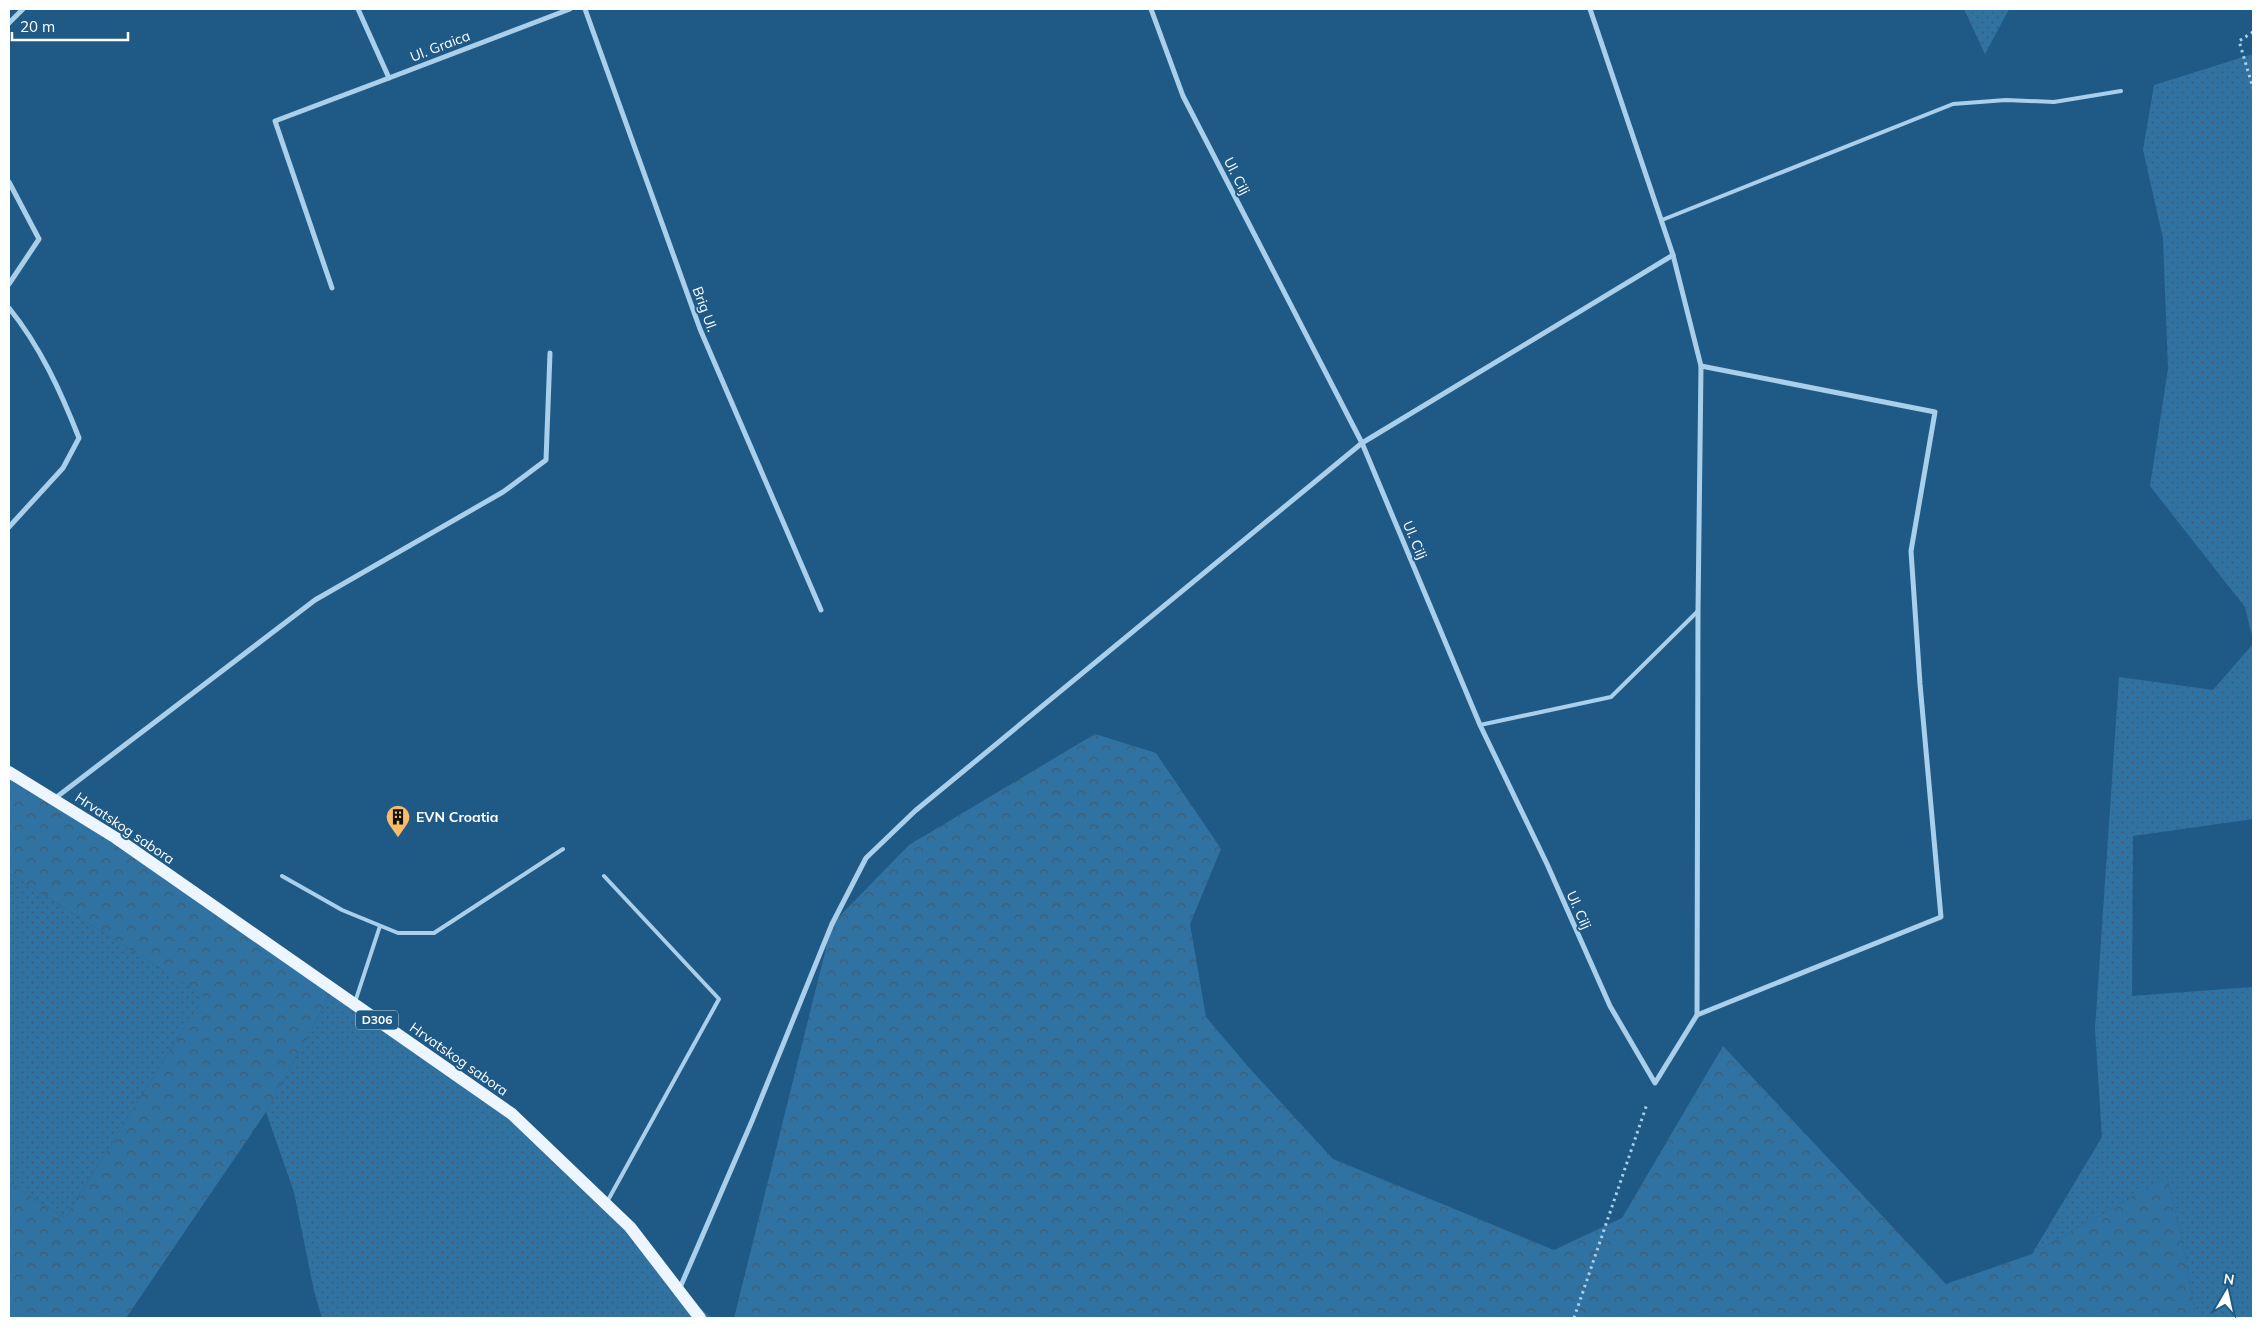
<svg xmlns="http://www.w3.org/2000/svg" width="2262" height="1327" font-family="Mulish,sans-serif">
<style>
.grass{fill:url(#grass-dots)}
.forest{fill:url(#forest-crowns)}
.lines{fill:none;stroke-linecap:round;stroke-linejoin:round}
.path{stroke:#a9cfea;stroke-width:3;stroke-dasharray:2.5 4;stroke-linecap:butt}
.lane{stroke:#a9cfea;stroke-width:4}
.street{stroke:#a9cfea;stroke-width:5}
.primary{stroke:#edf6fe;stroke-width:12}
.labels{text-anchor:middle;stroke-width:4;stroke-linejoin:round;paint-order:stroke}
.shield{fill:#1f5a87;stroke:#bccedb;stroke-width:1}
.shield-label{font-size:12px;font-weight:bold;fill:#fff}
.street-label{font-size:14px;fill:#fff;stroke:#1f5a87}
.poi-label{font-size:14px;font-weight:bold;fill:#fff;stroke:#1f5a87;text-anchor:start}
</style>
<defs>
<pattern id="grass-dots" width="8" height="8" patternUnits="userSpaceOnUse" patternTransform="scale(1.25)"><rect width="8" height="8" fill="#3073a3"/><path d="M2 2h.1M6 6h.1" fill="none" stroke="#415c6f" stroke-width="1.8" stroke-linecap="round"/></pattern>
<pattern id="forest-crowns" width="20" height="18" patternUnits="userSpaceOnUse" patternTransform="scale(1.25)"><rect width="20" height="18" fill="#3073a3"/><path d="M2 6a3 3 0 1 1 6 0M12 15a3 3 0 1 1 6 0" fill="none" stroke="#415c6f"/></pattern>
</defs>
<rect width="100%" height="100%" fill="#1f5a87"/>
<g class="grass">
<path d="M 1964,9 L 2009,9 L 1985,54 Z"/>
<path d="M 2253,54 L 2253,641 L 2245,607 L 2150,486 L 2168,369 L 2163,238 L 2143,150 L 2154,85 Z"/>
<path d="M 2253,644 L 2253,819 L 2133,836 L 2132,996 L 2253,987 L 2253,1318 L 2196,1318 L 2181,1235 L 2167,1177 L 2032,1254 L 2102,1137 L 2095,1029 L 2119,677 L 2213,690 Z"/>
<path d="M 9,873 L 204,996 L 65,1218 L 9,1183 Z"/>
<path d="M 333,990 L 512,1114 L 630,1227 L 679,1291 L 712,1318 L 322,1318 L 314,1291 L 294,1192 L 266,1112 Z"/>
</g>
<g class="forest">
<path d="M 1095,734 L 1156,753 L 1221,849 L 1190,924 L 1206,1017 L 1251,1070 L 1333,1159 L 1554,1250 L 1622,1218 L 1723,1046 L 1946,1284 L 2032,1254 L 2167,1177 L 2181,1235 L 2196,1318 L 734,1318 L 832,924 L 909,845 Z"/>
<path d="M 9,772 L 333,990 L 266,1112 L 126,1318 L 9,1318 L 9,1183 L 65,1218 L 204,996 L 9,873 Z"/>
</g>
<g class="lines">
<g class="path">
<path d="M 2253,32 L 2239,41 L 2253,88"/>
<path d="M 1574,1318 L 1647,1104"/>
</g>
<g class="lane">
<path d="M 1662,220 L 1953,104 L 2006,100 L 2054,102 L 2121,91"/>
<path d="M 1480,725 L 1611,697 L 1698,611"/>
<path d="M 282,876 L 342,910 L 398,933 L 434,933 L 563,849"/>
<path d="M 604,876 L 719,999 L 607,1202"/>
<path d="M 355,1002 L 380,926"/>
</g>
<g class="street">
<path d="M 358,9 L 389,78 L 570,9"/>
<path d="M 585,9 L 700,329 L 821,610"/>
<path d="M 1151,9 L 1183,96 L 1362,443 L 1480,725 L 1547,864 L 1610,1006 L 1655,1083 L 1697,1015 L 1941,917 L 1920,684 L 1911,551 L 1935,412 L 1701,366"/>
<path d="M 1590,9 L 1673,255 L 1701,366 L 1698,611 L 1697,1015"/>
<path d="M 9,23 L 23,9"/>
<path d="M 9,182 L 39,239 L 9,284"/>
<path d="M 332,288 L 275,121 L 389,78"/>
<path d="M 9,308 C 40,346 61,392 79,438 L 63,468 L 9,527"/>
<path d="M 54,799 L 315,600 L 503,492 L 546,460 L 550,353"/>
<path d="M 679,1290 L 752,1121 L 832,924 L 866,858 L 915,811 L 1362,443 L 1673,255"/>
</g>
<path class="primary" d="M 9,772 L 116,838 L 512,1114 L 630,1227 L 700,1318"/>
</g>
<defs>
<symbol id="building-pin" viewBox="-11 -11 22 30"><path d="M0 17L-7.5 6A9.5 9.5 0 1 1 7.5 6Z" fill="#f8bc69" stroke="#1f5a87"/><path d="M-4-6H4V6H1V3H-1V6H-4ZM-2.5-4.3h1.7v1.8h-1.7ZM.8-4.3h1.7v1.8H.8ZM-2.5-1h1.7V.8h-1.7ZM.8-1h1.7V.8H.8Z" fill="#111"/></symbol>
</defs>
<g fill-rule="evenodd">
<use href="#building-pin" x="384" y="803" width="28" height="38"/>
</g>
<g class="labels">
<rect class="shield" x="356" y="1010.5" width="42" height="19" rx="4"/>
<g class="shield-label">
<text x="377" y="1024">D306</text>
</g>
<g class="street-label">
<text transform="translate(440 46) rotate(-21)" y="5">Ul. Graica</text>
<text transform="translate(1237 176) rotate(63)" y="5">Ul. Cilj</text>
<text transform="translate(705 309) rotate(70)" y="5">Brig Ul.</text>
<text transform="translate(1415 540) rotate(67)" y="5">Ul. Cilj</text>
<text transform="translate(125 828) rotate(34)" y="5">Hrvatskog sabora</text>
<text transform="translate(1579 910) rotate(66)" y="5">Ul. Cilj</text>
<text transform="translate(459 1059) rotate(35)" y="5">Hrvatskog sabora</text>
</g>
<g class="poi-label">
<text x="416" y="822">EVN Croatia</text>
</g>
</g>
<rect width="2262" height="1327" fill="none" stroke="#ffffff" stroke-width="20"/>
<g transform="translate(2227 1292) rotate(9)" stroke="#1f5a87" stroke-width="4" paint-order="stroke">
<path d="M0-4L9 19L0 12L-9 19Z" fill="#ffffff"/>
<text y="-8" font-size="14" font-weight="bold" text-anchor="middle" fill="#ffffff">N</text>
</g>
<path d="M12 32v8h116v-8" fill="none" stroke="#ffffff" stroke-width="2.5"/>
<text x="20" y="32" font-size="15" fill="#ffffff" stroke="#1f5a87" stroke-width="4" paint-order="stroke">20 m</text>
</svg>
